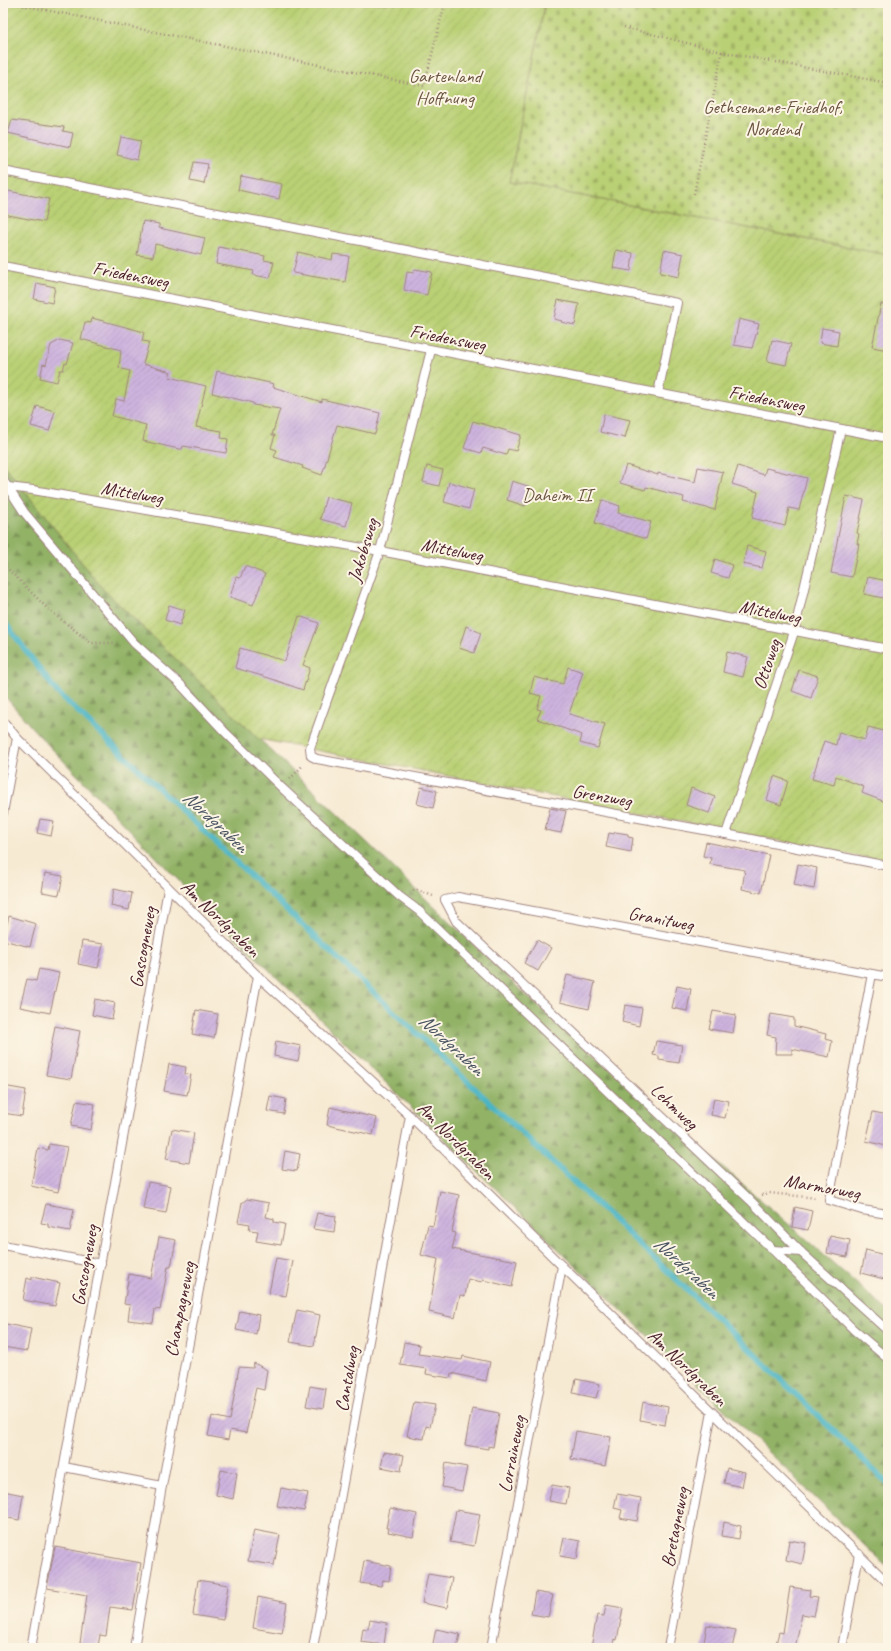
<svg xmlns="http://www.w3.org/2000/svg" width="891" height="1651" font-family="Caveat,sans-serif">
<style>
.forest{fill:url(#forest-firs);stroke:#6e6848}
.cemetery{fill:url(#cemetery-stones);stroke:#827850}
.garden{fill:url(#garden-furrows);stroke:#827850}
.lines{fill:none;stroke-linecap:round;stroke-linejoin:round}
.stream{stroke:#48b4c4;stroke-width:5.5}
.building{fill:url(#building-hatch)}
.service-casing{stroke:#a0847f;stroke-width:10}
.path{stroke:#a0847f;stroke-width:2.5;stroke-dasharray:1 3;stroke-linecap:butt}
.service{stroke:#fff;stroke-width:8}
.labels{text-anchor:middle;stroke-width:4;stroke-linejoin:round;paint-order:stroke}
.park-label{font-size:19px;fill:#6b5441;stroke:#fcf5e5}
.street-label{font-size:19px;fill:#4a1f2b;stroke:#fcf5e5}
.water-label{font-size:20px;font-style:italic;fill:#495361;stroke:#fcf5e5}
</style>
<defs>
<pattern id="forest-firs" width="22" height="20" patternUnits="userSpaceOnUse"><rect width="22" height="20" fill="#92b266"/><path d="M5 1l3.5 6h-7zM16 11l3.5 6h-7z" fill="#799054"/></pattern>
<pattern id="cemetery-stones" width="16" height="16" patternUnits="userSpaceOnUse"><rect width="16" height="16" fill="#b9d075"/><path d="M2 7V4a2 2 0 0 1 4 0v3zM10 15v-3a2 2 0 0 1 4 0v3z" fill="#a1b265"/></pattern>
<pattern id="garden-furrows" width="10" height="10" patternUnits="userSpaceOnUse"><rect width="10" height="10" fill="#b9d075"/><path d="M-1 1l2-2M0 10L10 0M9 11l2-2" fill="none" stroke="#a1b265"/></pattern>
<pattern id="building-hatch" width="6" height="6" patternUnits="userSpaceOnUse"><rect width="6" height="6" fill="#cdb4de"/><path d="M-1 1l2-2M0 6l6-6M5 7l2-2" fill="none" stroke="#b29abf"/></pattern>
</defs>
<rect width="100%" height="100%" fill="#fcf5e5"/>
<filter id="ink" filterUnits="userSpaceOnUse"><feTurbulence type="fractalNoise" baseFrequency=".025" numOctaves="2"/><feDisplacementMap in="SourceGraphic" scale="8" xChannelSelector="R" yChannelSelector="G"/><feConvolveMatrix kernelMatrix="1 2 1 2 8 2 1 2 1" color-interpolation-filters="sRGB"/></filter>
<filter id="wash" filterUnits="userSpaceOnUse"><feTurbulence type="fractalNoise" baseFrequency=".012" numOctaves="4" result="noise"/><feDisplacementMap in="SourceGraphic" scale="16" xChannelSelector="R" yChannelSelector="G"/><feGaussianBlur stdDeviation="0.9" result="paint"/><feColorMatrix in="noise" values="0 0 0 0 0 0 0 0 0 0 0 0 0 0 0 0 0 1.4 0 .05"/><feComposite in="paint" operator="in"/></filter>
<g filter="url(#wash)">
<rect width="100%" height="100%" fill="#f7ead3"/>
<path class="forest" d="M 3,464 L 103,589 L 529,998 L 888,1311 L 888,1568 L 204,907 L 34,730 L 3,694 Z"/>
<path class="cemetery" d="M 545,3 L 888,3 L 888,255 L 509,182 Z"/>
<path class="garden" d="M 3,3 L 545,3 L 509,182 L 888,255 L 888,862 L 259,739 L 103,589 L 3,464 Z"/>
<g class="lines">
<path class="stream" d="M 3,620 L 57,692 L 738,1338 L 888,1484"/>
</g>
<g id="blocks">
<g class="building">
<path d="M 12,120 L 64,127 L 63,131 L 73,133 L 70,147 L 8,133 Z"/>
<path d="M 121,137 L 141,141 L 137,160 L 117,155 Z"/>
<path d="M 194,162 L 208,164 L 204,184 L 190,181 Z"/>
<path d="M 241,176 L 282,184 L 279,199 L 238,190 Z"/>
<path d="M 3,190 L 49,199 L 44,222 L 3,214 Z"/>
<path d="M 143,221 L 159,224 L 159,228 L 205,238 L 201,255 L 155,244 L 153,257 L 137,255 Z"/>
<path d="M 219,247 L 265,256 L 264,260 L 274,262 L 270,278 L 253,275 L 254,271 L 216,264 Z"/>
<path d="M 616,250 L 633,253 L 631,271 L 613,268 Z"/>
<path d="M 664,250 L 683,254 L 679,277 L 660,273 Z"/>
<path d="M 298,252 L 332,260 L 333,254 L 349,256 L 345,282 L 293,273 Z"/>
<path d="M 415,269 L 432,272 L 427,295 L 404,290 L 407,272 L 413,273 Z"/>
<path d="M 37,283 L 55,287 L 52,303 L 34,299 Z"/>
<path d="M 558,300 L 579,304 L 575,325 L 561,322 L 562,321 L 554,319 Z"/>
<path d="M 881,304 L 888,304 L 888,350 L 872,347 Z"/>
<path d="M 92,318 L 144,332 L 142,341 L 149,342 L 143,364 L 171,372 L 169,377 L 206,386 L 196,427 L 222,431 L 221,438 L 228,439 L 226,453 L 183,446 L 182,449 L 179,449 L 143,441 L 146,425 L 112,416 L 116,399 L 124,401 L 130,371 L 119,368 L 121,350 L 81,339 L 85,322 L 91,323 Z"/>
<path d="M 739,319 L 759,324 L 752,348 L 734,345 Z"/>
<path d="M 822,328 L 839,331 L 837,346 L 820,343 Z"/>
<path d="M 60,340 L 73,343 L 67,364 L 65,363 L 63,370 L 60,370 L 57,382 L 40,378 L 43,364 L 46,365 L 51,345 Z"/>
<path d="M 772,340 L 791,344 L 786,365 L 767,361 Z"/>
<path d="M 217,371 L 274,384 L 273,387 L 322,402 L 322,399 L 380,413 L 375,434 L 337,425 L 322,475 L 302,468 L 303,466 L 274,457 L 277,450 L 271,448 L 275,435 L 272,435 L 280,409 L 253,405 L 253,403 L 212,393 Z"/>
<path d="M 37,406 L 55,411 L 49,431 L 31,426 Z"/>
<path d="M 604,414 L 630,420 L 625,438 L 600,432 Z"/>
<path d="M 473,421 L 521,435 L 516,451 L 508,449 L 506,455 L 483,448 L 481,453 L 464,448 Z"/>
<path d="M 626,465 L 658,475 L 658,473 L 695,482 L 698,467 L 723,472 L 715,510 L 683,502 L 684,497 L 646,487 L 645,490 L 620,483 Z"/>
<path d="M 427,466 L 443,470 L 439,486 L 423,482 Z"/>
<path d="M 738,466 L 764,475 L 766,468 L 807,478 L 799,510 L 789,508 L 785,526 L 752,518 L 758,492 L 732,484 Z"/>
<path d="M 512,481 L 531,487 L 525,506 L 507,500 Z"/>
<path d="M 449,482 L 474,489 L 469,509 L 444,502 Z"/>
<path d="M 846,496 L 864,500 L 857,533 L 859,534 L 857,544 L 859,544 L 852,577 L 831,573 Z"/>
<path d="M 326,497 L 352,503 L 346,526 L 320,519 Z"/>
<path d="M 602,500 L 620,506 L 618,513 L 651,522 L 646,539 L 595,523 Z"/>
<path d="M 747,546 L 766,551 L 762,568 L 743,564 Z"/>
<path d="M 715,559 L 732,565 L 728,578 L 711,573 Z"/>
<path d="M 245,566 L 265,574 L 253,605 L 230,597 L 236,577 L 240,578 Z"/>
<path d="M 868,577 L 888,581 L 888,599 L 864,594 Z"/>
<path d="M 169,605 L 185,610 L 180,625 L 165,620 Z"/>
<path d="M 299,616 L 319,623 L 303,665 L 310,668 L 303,690 L 269,678 L 235,668 L 240,648 L 285,661 Z"/>
<path d="M 466,626 L 481,633 L 474,653 L 459,648 Z"/>
<path d="M 727,652 L 748,657 L 743,677 L 723,672 Z"/>
<path d="M 568,667 L 583,672 L 569,714 L 605,724 L 598,748 L 580,743 L 582,735 L 537,719 L 541,710 L 537,709 L 541,696 L 530,693 L 534,677 L 563,684 Z"/>
<path d="M 799,670 L 818,676 L 811,698 L 792,691 Z"/>
<path d="M 868,727 L 888,732 L 888,803 L 862,793 L 864,787 L 836,776 L 834,785 L 812,779 L 824,741 L 836,745 L 839,732 L 865,740 Z"/>
<path d="M 774,776 L 788,781 L 781,805 L 767,800 Z"/>
<path d="M 421,787 L 437,791 L 433,808 L 417,804 Z"/>
<path d="M 691,788 L 715,797 L 709,813 L 686,805 Z"/>
<path d="M 550,808 L 566,811 L 561,833 L 545,830 Z"/>
<path d="M 40,819 L 54,821 L 51,836 L 37,833 Z"/>
<path d="M 615,832 L 628,834 L 628,837 L 633,838 L 631,852 L 606,847 L 609,833 L 614,834 Z"/>
<path d="M 706,842 L 769,855 L 761,893 L 742,889 L 745,870 L 710,864 L 711,858 L 703,856 Z"/>
<path d="M 798,864 L 817,868 L 814,889 L 794,885 Z"/>
<path d="M 45,873 L 63,876 L 59,895 L 42,892 Z"/>
<path d="M 114,889 L 132,893 L 129,910 L 111,906 Z"/>
<path d="M 9,916 L 36,924 L 30,947 L 3,940 Z"/>
<path d="M 537,940 L 551,948 L 538,971 L 524,963 Z"/>
<path d="M 82,941 L 103,944 L 98,968 L 78,964 Z"/>
<path d="M 39,969 L 59,973 L 50,1013 L 20,1007 L 27,979 L 36,981 Z"/>
<path d="M 567,975 L 595,982 L 589,1009 L 560,1002 Z"/>
<path d="M 677,986 L 691,989 L 687,1011 L 672,1008 Z"/>
<path d="M 95,999 L 115,1003 L 112,1019 L 92,1015 Z"/>
<path d="M 625,1005 L 642,1008 L 639,1026 L 622,1022 Z"/>
<path d="M 196,1010 L 218,1014 L 214,1038 L 192,1034 Z"/>
<path d="M 713,1011 L 736,1015 L 733,1033 L 709,1029 Z"/>
<path d="M 771,1014 L 794,1018 L 794,1026 L 826,1034 L 825,1039 L 832,1041 L 829,1057 L 792,1049 L 792,1054 L 775,1054 L 776,1037 L 767,1035 Z"/>
<path d="M 55,1026 L 80,1031 L 71,1079 L 46,1075 Z"/>
<path d="M 276,1041 L 301,1046 L 298,1061 L 274,1056 Z"/>
<path d="M 656,1041 L 682,1045 L 679,1063 L 659,1060 L 659,1056 L 653,1055 Z"/>
<path d="M 169,1064 L 186,1067 L 185,1074 L 191,1075 L 187,1095 L 164,1091 Z"/>
<path d="M 3,1086 L 26,1090 L 22,1116 L 3,1113 Z"/>
<path d="M 270,1096 L 286,1099 L 284,1114 L 267,1111 Z"/>
<path d="M 714,1098 L 729,1101 L 725,1118 L 711,1115 Z"/>
<path d="M 76,1101 L 95,1104 L 91,1130 L 71,1126 Z"/>
<path d="M 330,1107 L 377,1118 L 373,1135 L 327,1125 Z"/>
<path d="M 873,1112 L 888,1115 L 888,1138 L 886,1146 L 866,1141 Z"/>
<path d="M 172,1129 L 194,1133 L 189,1163 L 166,1159 Z"/>
<path d="M 49,1144 L 67,1147 L 58,1192 L 31,1186 L 38,1148 L 48,1150 Z"/>
<path d="M 285,1151 L 300,1154 L 297,1171 L 282,1169 Z"/>
<path d="M 148,1182 L 171,1186 L 166,1213 L 143,1209 Z"/>
<path d="M 440,1191 L 459,1195 L 452,1232 L 456,1233 L 452,1249 L 517,1261 L 512,1287 L 483,1280 L 482,1282 L 468,1279 L 465,1296 L 460,1295 L 455,1318 L 429,1312 L 438,1259 L 421,1255 L 428,1225 L 433,1226 Z"/>
<path d="M 247,1199 L 269,1203 L 266,1217 L 274,1219 L 274,1222 L 285,1224 L 281,1245 L 256,1241 L 258,1231 L 249,1230 L 250,1224 L 238,1222 L 242,1203 Z"/>
<path d="M 46,1204 L 74,1209 L 70,1231 L 48,1227 L 48,1224 L 41,1223 Z"/>
<path d="M 795,1207 L 812,1211 L 808,1230 L 792,1227 Z"/>
<path d="M 317,1213 L 336,1216 L 334,1232 L 313,1229 Z"/>
<path d="M 830,1236 L 850,1240 L 847,1257 L 827,1253 Z"/>
<path d="M 159,1237 L 176,1240 L 171,1267 L 168,1267 L 160,1310 L 155,1309 L 153,1323 L 128,1320 L 130,1305 L 124,1304 L 129,1274 L 151,1278 Z"/>
<path d="M 866,1250 L 888,1256 L 888,1280 L 861,1273 Z"/>
<path d="M 276,1258 L 293,1261 L 286,1296 L 269,1293 Z"/>
<path d="M 32,1277 L 60,1283 L 55,1306 L 23,1300 L 27,1278 L 32,1280 Z"/>
<path d="M 297,1310 L 320,1315 L 314,1346 L 290,1342 Z"/>
<path d="M 240,1311 L 259,1315 L 256,1334 L 236,1330 Z"/>
<path d="M 6,1324 L 31,1329 L 27,1351 L 3,1347 Z"/>
<path d="M 404,1342 L 420,1345 L 418,1354 L 462,1360 L 463,1356 L 490,1362 L 486,1381 L 451,1373 L 450,1378 L 426,1374 L 427,1369 L 400,1365 Z"/>
<path d="M 254,1363 L 267,1370 L 264,1390 L 256,1388 L 246,1433 L 230,1430 L 228,1440 L 208,1436 L 212,1416 L 230,1420 L 239,1367 L 253,1368 Z"/>
<path d="M 576,1379 L 600,1384 L 596,1398 L 573,1393 Z"/>
<path d="M 310,1386 L 326,1389 L 323,1409 L 306,1406 Z"/>
<path d="M 414,1402 L 435,1405 L 430,1427 L 426,1426 L 424,1439 L 407,1436 Z"/>
<path d="M 643,1402 L 668,1407 L 665,1425 L 640,1420 Z"/>
<path d="M 472,1408 L 499,1413 L 493,1447 L 488,1446 L 488,1449 L 465,1445 Z"/>
<path d="M 576,1431 L 611,1437 L 605,1466 L 571,1459 Z"/>
<path d="M 384,1452 L 404,1455 L 401,1471 L 381,1467 Z"/>
<path d="M 446,1463 L 467,1467 L 462,1491 L 442,1487 Z"/>
<path d="M 727,1468 L 745,1472 L 742,1487 L 724,1483 Z"/>
<path d="M 221,1470 L 237,1473 L 233,1499 L 216,1495 Z"/>
<path d="M 552,1485 L 569,1488 L 566,1504 L 549,1501 Z"/>
<path d="M 281,1488 L 308,1493 L 304,1511 L 277,1506 Z"/>
<path d="M 3,1491 L 23,1495 L 19,1520 L 3,1517 Z"/>
<path d="M 617,1494 L 641,1498 L 637,1521 L 620,1518 L 622,1510 L 614,1508 Z"/>
<path d="M 390,1508 L 417,1514 L 413,1537 L 388,1532 L 389,1528 L 386,1528 Z"/>
<path d="M 456,1510 L 480,1514 L 474,1546 L 450,1542 Z"/>
<path d="M 724,1522 L 741,1526 L 739,1539 L 722,1536 Z"/>
<path d="M 254,1530 L 280,1535 L 274,1565 L 248,1561 Z"/>
<path d="M 564,1538 L 580,1541 L 577,1559 L 560,1556 Z"/>
<path d="M 789,1540 L 806,1543 L 802,1564 L 786,1560 Z"/>
<path d="M 55,1547 L 141,1563 L 133,1610 L 110,1607 L 106,1636 L 100,1635 L 98,1646 L 80,1643 L 87,1595 L 47,1588 Z"/>
<path d="M 364,1561 L 391,1566 L 389,1581 L 383,1580 L 381,1586 L 360,1583 Z"/>
<path d="M 428,1574 L 452,1578 L 447,1608 L 422,1603 Z"/>
<path d="M 198,1580 L 228,1585 L 223,1620 L 193,1615 Z"/>
<path d="M 790,1587 L 810,1590 L 809,1596 L 818,1597 L 814,1616 L 802,1614 L 795,1648 L 775,1648 L 779,1632 L 783,1633 Z"/>
<path d="M 535,1592 L 553,1595 L 548,1617 L 531,1614 Z"/>
<path d="M 258,1597 L 287,1603 L 282,1633 L 253,1628 Z"/>
<path d="M 606,1605 L 623,1608 L 617,1640 L 614,1639 L 613,1648 L 591,1648 L 597,1615 L 604,1616 Z"/>
<path d="M 370,1620 L 387,1623 L 384,1645 L 361,1642 L 363,1628 L 368,1629 Z"/>
<path d="M 707,1625 L 736,1630 L 732,1648 L 703,1648 Z"/>
<path d="M 436,1629 L 460,1634 L 457,1648 L 432,1648 Z"/>
</g>
</g>
</g>
<g filter="url(#ink)">
<use href="#blocks" fill-opacity="0" stroke="#a0847f" stroke-width="1"/>
<g class="lines">
<defs>
<g id="service">
<path d="M 3,171 L 677,303 L 658,393"/>
<path d="M 3,266 L 888,438"/>
<path d="M 431,350 L 380,551 L 310,748 L 311,756 L 317,759 L 726,834 L 888,866"/>
<path d="M 3,480 L 24,512 L 134,643 L 180,684 L 224,731 L 282,788 L 399,896 L 419,911 L 773,1250 L 854,1330 L 888,1359"/>
<path d="M 8,487 L 33,490 L 380,551 L 888,649"/>
<path d="M 3,721 L 17,738 L 258,976 L 410,1116 L 562,1266 L 888,1583"/>
<path d="M 3,813 L 17,738"/>
<path d="M 726,834 L 794,632 L 841,429"/>
<path d="M 872,974 L 829,1200 L 862,1210 L 888,1214"/>
<path d="M 888,977 L 458,897 L 445,900 L 456,921 L 750,1200 L 801,1252 L 888,1331"/>
<path d="M 3,1245 L 101,1264"/>
<path d="M 773,1250 L 801,1252"/>
<path d="M 64,1467 L 162,1486"/>
<path d="M 31,1648 L 168,889"/>
<path d="M 134,1648 L 162,1486 L 258,976"/>
<path d="M 313,1648 L 410,1116"/>
<path d="M 491,1648 L 562,1266"/>
<path d="M 668,1648 L 712,1412"/>
<path d="M 842,1648 L 859,1554"/>
</g>
</defs>
<use href="#service" class="service-casing"/>
<g class="path">
<path d="M 11,3 L 424,86 L 445,3"/>
<path d="M 624,27 L 722,52 L 888,83"/>
<path d="M 694,194 L 722,52"/>
<path d="M 3,564 L 48,609 L 91,643 L 116,643"/>
<path d="M 290,779 L 303,765"/>
<path d="M 413,891 L 417,890 L 433,896"/>
<path d="M 762,1195 L 769,1193 L 817,1198"/>
</g>
<use href="#service" class="service"/>
</g>
</g>
<g class="labels">
<g class="park-label">
<text x="445" y="82">Gartenland<tspan x="445" dy="22">Hoffnung</tspan></text>
<text x="773" y="113">Gethsemane-Friedhof,<tspan x="773" dy="22">Nordend</tspan></text>
<text x="557" y="501">Daheim II</text>
</g>
<g class="street-label">
<text transform="translate(131 274) rotate(11)" y="7">Friedensweg</text>
<text transform="translate(448 337) rotate(11)" y="7">Friedensweg</text>
<text transform="translate(767 398) rotate(11)" y="7">Friedensweg</text>
<text transform="translate(132 492) rotate(10)" y="7">Mittelweg</text>
<text transform="translate(452 549) rotate(11)" y="7">Mittelweg</text>
<text transform="translate(362 550) rotate(-73)" y="7">Jakobsweg</text>
<text transform="translate(770 611) rotate(11)" y="7">Mittelweg</text>
<text transform="translate(766 664) rotate(-71)" y="7">Ottoweg</text>
<text transform="translate(602 795) rotate(10)" y="7">Grenzweg</text>
<text transform="translate(221 918) rotate(44)" y="7">Am Nordgraben</text>
<text transform="translate(661 918) rotate(11)" y="7">Granitweg</text>
<text transform="translate(142 947) rotate(-80)" y="7">Gascogneweg</text>
<text transform="translate(675 1106) rotate(44)" y="7">Lehmweg</text>
<text transform="translate(457 1140) rotate(45)" y="7">Am Nordgraben</text>
<text transform="translate(822 1186) rotate(10)" y="7">Marmorweg</text>
<text transform="translate(84 1265) rotate(-80)" y="7">Gascogneweg</text>
<text transform="translate(179 1309) rotate(-79)" y="7">Champagneweg</text>
<text transform="translate(688 1367) rotate(44)" y="7">Am Nordgraben</text>
<text transform="translate(346 1379) rotate(-80)" y="7">Cantalweg</text>
<text transform="translate(511 1454) rotate(-79)" y="7">Lorraineweg</text>
<text transform="translate(674 1527) rotate(-79)" y="7">Bretagneweg</text>
</g>
<g class="water-label">
<text transform="translate(216 821) rotate(43)" y="7">Nordgraben</text>
<text transform="translate(452 1044) rotate(43)" y="7">Nordgraben</text>
<text transform="translate(687 1267) rotate(43)" y="7">Nordgraben</text>
</g>
</g>
<rect width="891" height="1651" fill="none" stroke="#fcf5e5" stroke-width="16"/>
</svg>
